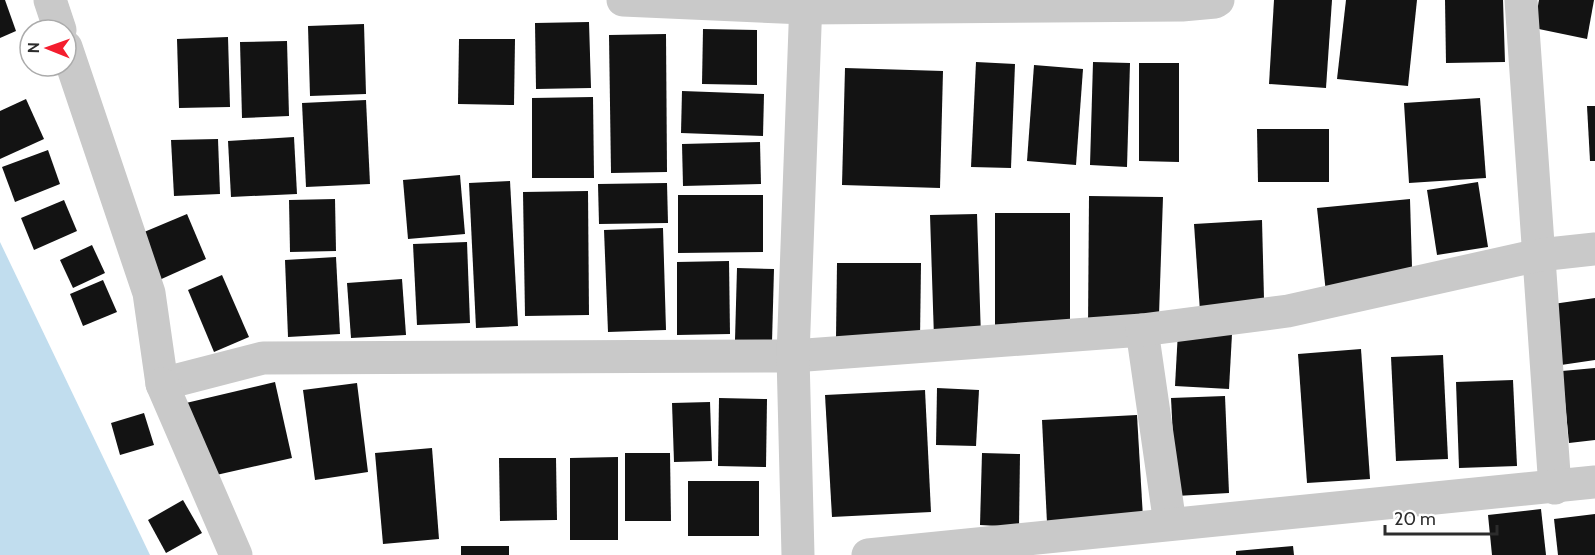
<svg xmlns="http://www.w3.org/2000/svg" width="1595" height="555" font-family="Cabin,sans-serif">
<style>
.water{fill:#c1ddee}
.building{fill:#131313}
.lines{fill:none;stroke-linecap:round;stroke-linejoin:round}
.street{stroke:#c9c9c9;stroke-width:33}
</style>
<rect width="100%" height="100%" fill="#fff"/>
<path class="water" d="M 0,242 L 150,555 L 0,555 Z"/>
<g class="building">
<path d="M 0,0 L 5,0 L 16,31 L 0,38 Z"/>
<path d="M 1274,0 L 1332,0 L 1326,88 L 1269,84 Z"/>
<path d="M 1346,0 L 1417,0 L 1408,86 L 1337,79 Z"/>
<path d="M 1445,0 L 1503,0 L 1505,62 L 1446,63 Z"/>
<path d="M 1539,0 L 1594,0 L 1587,39 L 1534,28 Z"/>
<path d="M 589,22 L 591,88 L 536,89 L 535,23 Z"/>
<path d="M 364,24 L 366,94 L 310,96 L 308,26 Z"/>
<path d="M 703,29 L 757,30 L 757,85 L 702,84 Z"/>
<path d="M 666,34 L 667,172 L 611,173 L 609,35 Z"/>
<path d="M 228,37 L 230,107 L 179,108 L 177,39 Z"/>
<path d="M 459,39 L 515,39 L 514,105 L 458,104 Z"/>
<path d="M 287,41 L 289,116 L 242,118 L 240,42 Z"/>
<path d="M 976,62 L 1015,64 L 1011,168 L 971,167 Z"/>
<path d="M 1093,62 L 1130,63 L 1127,167 L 1090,165 Z"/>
<path d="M 1139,63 L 1179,63 L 1179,162 L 1139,161 Z"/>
<path d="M 1034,65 L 1083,69 L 1076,165 L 1027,161 Z"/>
<path d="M 845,68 L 943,71 L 940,188 L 842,185 Z"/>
<path d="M 682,91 L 764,94 L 763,136 L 681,133 Z"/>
<path d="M 593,97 L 594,178 L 532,178 L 532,98 Z"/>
<path d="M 1480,98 L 1486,178 L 1409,183 L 1404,103 Z"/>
<path d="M 26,99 L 44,139 L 0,159 L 0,111 Z"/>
<path d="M 366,100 L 370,184 L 306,187 L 302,103 Z"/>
<path d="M 1587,106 L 1595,106 L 1595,161 L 1590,161 Z"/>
<path d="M 1257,129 L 1329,129 L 1329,182 L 1258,182 Z"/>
<path d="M 294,137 L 297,194 L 231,197 L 228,141 Z"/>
<path d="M 218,139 L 220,194 L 174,196 L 171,140 Z"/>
<path d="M 760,142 L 761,184 L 683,186 L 682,144 Z"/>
<path d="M 48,150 L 60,184 L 15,202 L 2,167 Z"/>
<path d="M 460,175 L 465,234 L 408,239 L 403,180 Z"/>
<path d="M 510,181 L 518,326 L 476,328 L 469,183 Z"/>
<path d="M 1478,182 L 1488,247 L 1437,255 L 1427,190 Z"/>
<path d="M 667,183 L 668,223 L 599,224 L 598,184 Z"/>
<path d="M 588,191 L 589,315 L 525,316 L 523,192 Z"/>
<path d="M 678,195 L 763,195 L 763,252 L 678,253 Z"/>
<path d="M 1089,196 L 1163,197 L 1159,315 L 1088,328 Z"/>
<path d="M 335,199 L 336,251 L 290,252 L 289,200 Z"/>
<path d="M 1410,199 L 1412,267 L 1326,293 L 1317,208 Z"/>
<path d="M 64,200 L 77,231 L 34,250 L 21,218 Z"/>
<path d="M 995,213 L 1070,213 L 1070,330 L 995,329 Z"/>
<path d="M 187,214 L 206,259 L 157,281 L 137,235 Z"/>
<path d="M 977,214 L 981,337 L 934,338 L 930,215 Z"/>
<path d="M 1262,220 L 1264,299 L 1200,311 L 1194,224 Z"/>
<path d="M 663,228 L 666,330 L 608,332 L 604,230 Z"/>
<path d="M 467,242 L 470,323 L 417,325 L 413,244 Z"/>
<path d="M 92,245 L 105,273 L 73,288 L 60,260 Z"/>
<path d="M 336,257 L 340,334 L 288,337 L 285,260 Z"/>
<path d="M 729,261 L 730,334 L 677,335 L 677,262 Z"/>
<path d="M 837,263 L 921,263 L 920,339 L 836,338 Z"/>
<path d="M 737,268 L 774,269 L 772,342 L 735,340 Z"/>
<path d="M 222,275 L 249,337 L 214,352 L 188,290 Z"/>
<path d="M 402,279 L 406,335 L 351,338 L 347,283 Z"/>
<path d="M 103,280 L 117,312 L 83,326 L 70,294 Z"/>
<path d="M 1595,298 L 1595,360 L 1561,365 L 1553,304 Z"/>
<path d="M 1178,331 L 1232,334 L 1229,389 L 1175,386 Z"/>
<path d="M 1361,349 L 1370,479 L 1307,483 L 1298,354 Z"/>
<path d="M 1443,355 L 1448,459 L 1396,461 L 1391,357 Z"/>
<path d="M 1595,368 L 1595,440 L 1569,443 L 1562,371 Z"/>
<path d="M 1513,380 L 1517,466 L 1459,468 L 1456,382 Z"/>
<path d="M 275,382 L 292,458 L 203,478 L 186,403 Z"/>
<path d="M 357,383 L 368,472 L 315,480 L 303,390 Z"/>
<path d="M 937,388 L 979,390 L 976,446 L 936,445 Z"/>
<path d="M 925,390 L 931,512 L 832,517 L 825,395 Z"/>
<path d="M 1225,396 L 1229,493 L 1176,496 L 1171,398 Z"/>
<path d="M 719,398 L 767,399 L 766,467 L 718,466 Z"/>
<path d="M 710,402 L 712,461 L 674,462 L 672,403 Z"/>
<path d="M 144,413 L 154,445 L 120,455 L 111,423 Z"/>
<path d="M 1137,415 L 1143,518 L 1047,523 L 1042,420 Z"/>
<path d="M 432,448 L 439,539 L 383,544 L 375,453 Z"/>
<path d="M 625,453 L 670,453 L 671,521 L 625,521 Z"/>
<path d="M 982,453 L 1020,454 L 1019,527 L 980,525 Z"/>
<path d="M 618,457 L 618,540 L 570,540 L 570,458 Z"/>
<path d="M 499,458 L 556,458 L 557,520 L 500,521 Z"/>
<rect x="688" y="481" width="71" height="55"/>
<path d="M 183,500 L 202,533 L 166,553 L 148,520 Z"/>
<path d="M 1541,509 L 1546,555 L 1492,555 L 1488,515 Z"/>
<path d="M 1595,514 L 1595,555 L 1558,555 L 1554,519 Z"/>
<rect x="461" y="546" width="48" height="9"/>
<path d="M 1293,546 L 1294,555 L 1236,555 L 1236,551 Z"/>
</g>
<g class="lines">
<g class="street">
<path d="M 50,0 L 60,30"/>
<path d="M 623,0 L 805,8 L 1182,5 L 1215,2 L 1218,0"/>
<path d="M 1521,0 L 1555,488"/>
<path d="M 66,47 L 149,293 L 162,384 L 263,358 L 793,356 L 1142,330 L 1170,524"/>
<path d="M 1142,330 L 1288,311 L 1539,255 L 1595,249"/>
<path d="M 162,384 L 236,555"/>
<path d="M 798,555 L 793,356 L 806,0"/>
<path d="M 868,555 L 1595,482"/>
</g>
</g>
<g transform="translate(48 48) rotate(271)"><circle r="28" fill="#ffffff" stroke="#ababab" stroke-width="1.5"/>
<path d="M0-4.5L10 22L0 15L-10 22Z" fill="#f41d2e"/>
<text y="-9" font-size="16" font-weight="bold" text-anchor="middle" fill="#2c2c2c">N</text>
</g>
<path d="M1385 525v9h112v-9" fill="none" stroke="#2c2c2c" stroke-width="3"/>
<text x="1394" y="525" font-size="18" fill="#2c2c2c" stroke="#ffffff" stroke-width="4.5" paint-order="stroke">20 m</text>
</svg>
